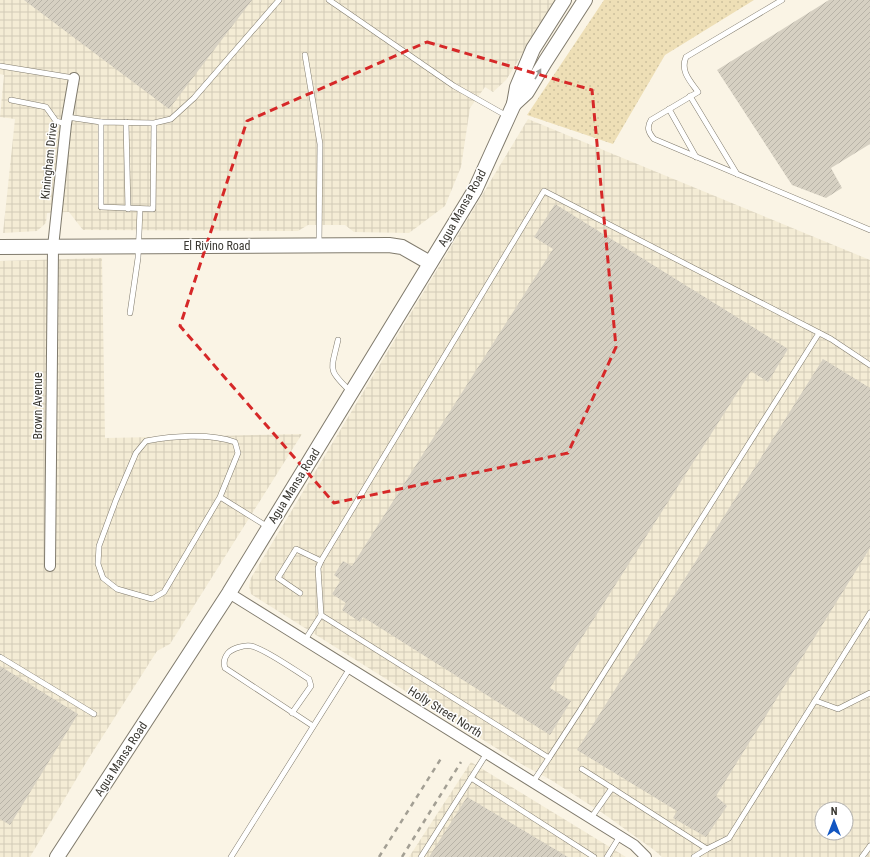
<svg xmlns="http://www.w3.org/2000/svg" width="870" height="857" font-family="'Roboto Condensed',sans-serif">
<style>
.industrial{fill:url(#industrial-grid);fill-rule:evenodd}
.grass{fill:url(#grass-dots)}
.building{fill:url(#building-hatch)}
.lines{fill:none;stroke-linecap:round;stroke-linejoin:round}
.lane-casing{stroke:#807b6d;stroke-width:6}
.street-casing{stroke:#807b6d;stroke-width:12}
.secondary-casing{stroke:#807b6d;stroke-width:16}
.lane{stroke:#fff;stroke-width:5}
.street{stroke:#fff;stroke-width:10}
.secondary{stroke:#fff;stroke-width:14}
.rail{stroke:#a39f94;stroke-width:2.5;stroke-dasharray:5 5;stroke-linecap:butt}
.oneway{fill:#9c9c98}
.marked{fill:none;stroke:#d62828;stroke-width:3;stroke-dasharray:8 5;stroke-linejoin:round}
.labels{text-anchor:middle;stroke-width:3;stroke-linejoin:round;paint-order:stroke}
.street-label{font-size:12px;fill:#3a3832;stroke:#fff}
</style>
<defs>
<pattern id="industrial-grid" width="8" height="8" patternUnits="userSpaceOnUse"><rect width="8" height="8" fill="#f4ecd5"/><path d="M0 4h8M4 0v8" fill="none" stroke="#d2cbb7"/></pattern>
<pattern id="grass-dots" width="8" height="8" patternUnits="userSpaceOnUse"><rect width="8" height="8" fill="#eedfb6"/><path d="M2 2h.1M6 6h.1" fill="none" stroke="#cdc09d" stroke-width="1.8" stroke-linecap="round"/></pattern>
<pattern id="building-hatch" width="6" height="6" patternUnits="userSpaceOnUse"><rect width="6" height="6" fill="#d6d0c2"/><path d="M-1 1l2-2M0 6l6-6M5 7l2-2" fill="none" stroke="#b8b3a7"/></pattern>
</defs>
<rect width="100%" height="100%" fill="#faf4e5"/>
<g class="industrial">
<path d="M 0,0 L 557,0 L 506,80 L 493,92 L 485,87 L 470,108 L 461,167 L 445,206 L 409,233 L 354,232 L 345,225 L 308,225 L 298,231 L 83,230 L 69,212 L 47,213 L 46,223 L 37,231 L 3,233 L 15,119 L 0,117 L 4,75 L 0,74 Z"/>
<path d="M 528,119 L 870,260 L 870,857 L 662,857 L 654,850 L 604,814 L 551,780 L 523,765 L 251,594 L 249,586 L 251,578 ZM 822,809 L 846,809 L 846,833 L 822,833 Z"/>
<path d="M 102,258 L 105,438 L 302,434 L 170,644 L 157,651 L 87,761 L 30,857 L 0,857 L 0,261 Z"/>
<path d="M 471,762 L 626,857 L 409,857 Z"/>
</g>
<path class="grass" d="M 604,0 L 754,0 L 665,55 L 613,144 L 527,115 Z"/>
<g class="building">
<path d="M 24,0 L 252,0 L 169,109 Z"/>
<path d="M 829,0 L 870,0 L 870,144 L 831,168 L 842,188 L 826,198 L 792,185 L 717,70 Z"/>
<path d="M 555,204 L 788,349 L 768,382 L 751,371 L 550,688 L 571,701 L 550,735 L 363,617 L 360,622 L 342,610 L 346,603 L 332,594 L 341,580 L 334,575 L 343,561 L 352,566 L 553,249 L 534,237 Z"/>
<path d="M 823,359 L 870,388 L 870,548 L 716,796 L 727,806 L 706,837 L 673,818 L 677,811 L 577,750 Z"/>
<path d="M 0,666 L 78,714 L 10,825 L 0,819 Z"/>
<path d="M 467,797 L 568,857 L 429,857 Z"/>
</g>
<g class="lines">
<defs>
<g id="lane">
<path d="M 329,0 L 454,86 L 507,116"/>
<path d="M 782,0 L 686,57 C 680,71 690,81 698,92 L 651,120 C 646,128 649,133 654,139 L 870,230"/>
<path d="M 305,55 L 320,144 L 319,245"/>
<path d="M 0,66 L 74,78"/>
<path d="M 690,96 L 737,174"/>
<path d="M 11,100 L 46,107 L 56,121 L 66,124"/>
<path d="M 669,109 L 696,157"/>
<path d="M 67,117 L 101,122"/>
<path d="M 126,122 L 128,209"/>
<path d="M 154,123 L 153,209 L 101,207 L 101,122 L 154,123 L 171,119 L 194,98 L 279,0"/>
<path d="M 130,313 L 138,258 L 140,209"/>
<path d="M 338,340 C 331,371 327,369 351,392"/>
<path d="M 220,497 L 164,592 L 152,599 L 117,589 L 103,578 L 98,564 L 99,546 L 116,500 L 136,453 L 146,441 C 172,436 210,433 235,442 L 238,453 L 220,497 L 268,527"/>
<path d="M 300,593 L 278,578 L 296,549 L 321,561"/>
<path d="M 321,615 L 549,758 L 533,782"/>
<path d="M 305,640 L 321,615 L 318,568 L 321,561 L 544,191 L 831,339 L 870,365"/>
<path d="M 0,657 L 94,714"/>
<path d="M 816,701 L 838,709 L 870,693"/>
<path d="M 292,713 L 311,686 L 309,679 C 296,671 264,648 251,646 C 244,645 233,648 228,653 C 224,658 223,662 225,668 L 313,726"/>
<path d="M 549,758 L 581,709 L 819,333"/>
<path d="M 582,769 L 612,788"/>
<path d="M 471,778 L 594,857"/>
<path d="M 591,818 L 612,788 L 707,849 L 694,857"/>
<path d="M 707,849 L 729,838 L 870,613"/>
<path d="M 231,857 L 350,668"/>
<path d="M 421,857 L 487,753"/>
<path d="M 607,857 L 620,836"/>
<path d="M 862,857 L 870,846"/>
</g>
<g id="street">
<path d="M 50,566 L 53,247 L 66,124 L 74,78"/>
<path d="M 229,593 L 634,845 L 646,857"/>
</g>
<g id="secondary">
<path d="M 514,104 L 527,92 L 545,62 L 585,0"/>
<path d="M 0,247 L 389,245 L 402,247 L 430,263"/>
<path d="M 57,857 L 229,593 L 475,190 L 514,104 L 517,87 L 533,49 L 564,0"/>
</g>
</defs>
<use href="#lane" class="lane-casing"/>
<use href="#street" class="street-casing"/>
<use href="#secondary" class="secondary-casing"/>
<use href="#lane" class="lane"/>
<use href="#street" class="street"/>
<use href="#secondary" class="secondary"/>
<g class="rail">
<path d="M 379,857 L 442,757"/>
<path d="M 402,857 L 461,762"/>
</g>
</g>
<defs><path id="oneway-solid" d="M-6-.8H1V-3.2L6.5 0L1 3.2V.8H-6Z"/></defs>
<use class="oneway" href="#oneway-solid" transform="translate(538 74) rotate(-60)"/>
<path class="marked" d="M 427,42 L 592,90 L 616,347 L 568,453 L 334,503 L 180,326 L 247,121 Z"/>
<g class="labels">
<g class="street-label">
<text transform="translate(49 161) rotate(-84)" y="4">Kiningham Drive</text>
<text transform="translate(462 208) rotate(-61)" y="4">Agua Mansa Road</text>
<text x="217" y="250">El Rivino Road</text>
<text transform="translate(38 406) rotate(-90)" y="4">Brown Avenue</text>
<text transform="translate(294 486) rotate(-58)" y="4">Agua Mansa Road</text>
<text transform="translate(445 712) rotate(32)" y="4">Holly Street North</text>
<text transform="translate(121 759) rotate(-57)" y="4">Agua Mansa Road</text>
</g>
</g>
<g transform="translate(834 821)"><circle r="19" fill="#ffffff" stroke="#b0afad"/>
<path d="M0-3L7 15L0 10L-7 15Z" fill="#1256c1"/>
<text y="-6" font-size="11" font-weight="bold" text-anchor="middle" fill="#3a3832">N</text>
</g>
</svg>
